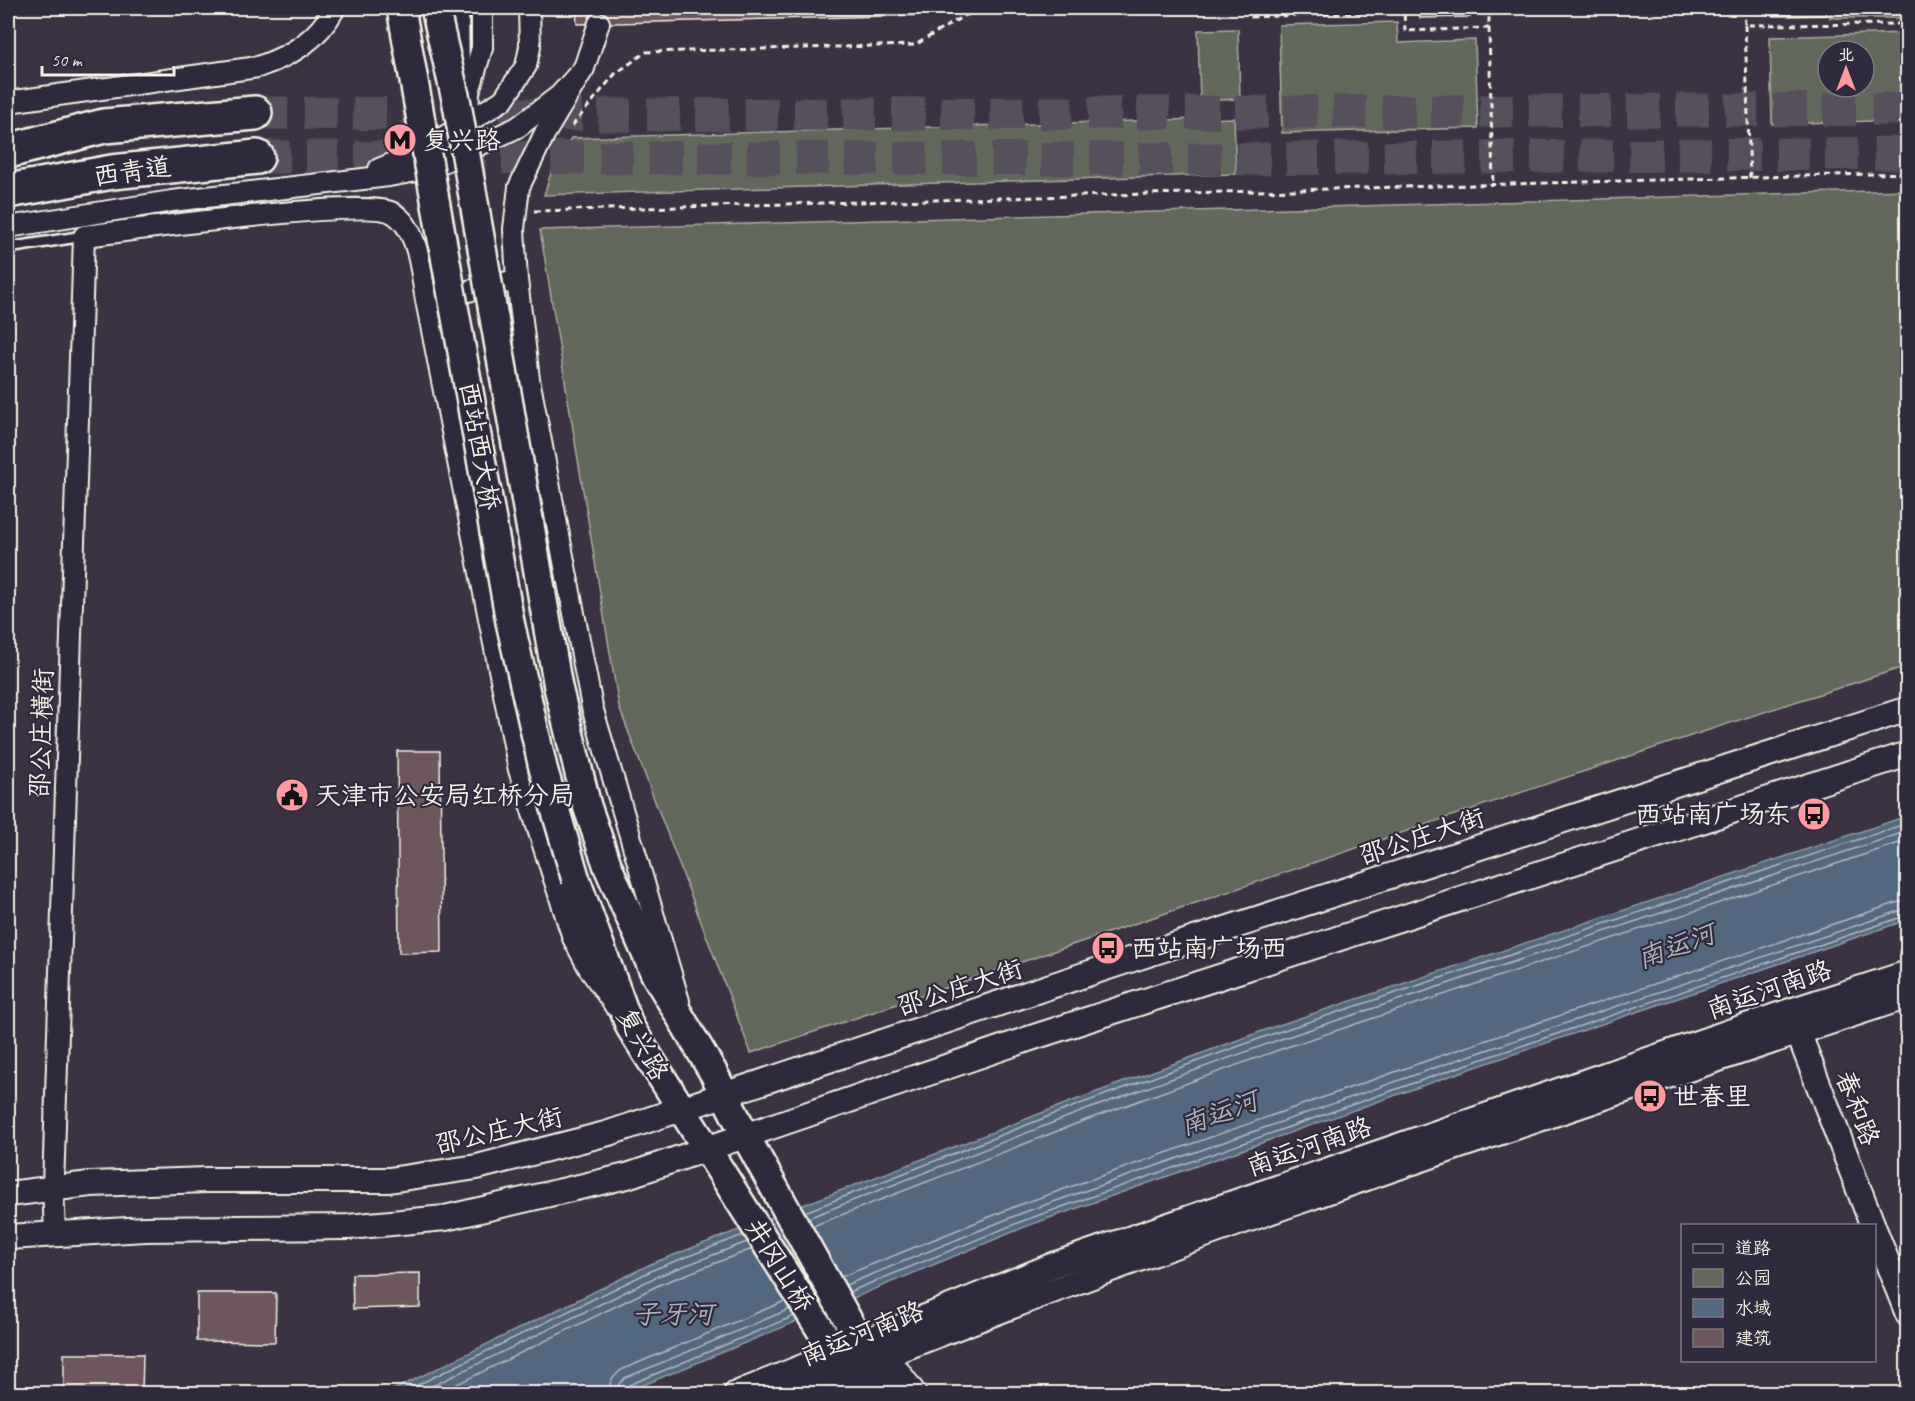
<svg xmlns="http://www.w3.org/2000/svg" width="1915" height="1401" font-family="Caveat,'LXGW WenKai TC',sans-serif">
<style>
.green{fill:#63685b;stroke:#acaca2;stroke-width:1.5;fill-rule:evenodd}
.water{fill:#53677e;stroke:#939ea8;stroke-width:1.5}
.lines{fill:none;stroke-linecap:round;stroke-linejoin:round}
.shore{stroke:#b4babe;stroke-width:1.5}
.building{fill:#6d575b;stroke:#f4f1e8;stroke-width:1.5}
.minor-tunnel{stroke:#57505c;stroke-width:20;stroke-dasharray:20 10;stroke-linecap:butt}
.trunk-tunnel{stroke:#57505c;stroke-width:33;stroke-dasharray:33 16;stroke-linecap:butt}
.service-casing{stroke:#f4f1e8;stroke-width:14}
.minor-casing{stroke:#f4f1e8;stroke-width:24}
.tertiary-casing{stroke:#f4f1e8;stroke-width:28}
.secondary-casing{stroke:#f4f1e8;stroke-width:32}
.trunk-casing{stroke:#f4f1e8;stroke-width:38}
.path{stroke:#f4f1e8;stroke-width:3;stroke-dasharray:6 4.5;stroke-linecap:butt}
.service{stroke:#2f2a3d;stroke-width:9}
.minor{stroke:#2f2a3d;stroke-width:20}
.tertiary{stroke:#2f2a3d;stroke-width:24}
.secondary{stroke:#2f2a3d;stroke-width:27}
.trunk{stroke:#2f2a3d;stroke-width:33}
.secondary-bridge-casing{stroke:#f4f1e8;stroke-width:32;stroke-linecap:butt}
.secondary-bridge{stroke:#2f2a3d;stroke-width:27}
.labels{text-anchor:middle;stroke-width:4.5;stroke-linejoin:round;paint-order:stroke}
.poi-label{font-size:26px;fill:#f4f1e8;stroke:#2f2a3d;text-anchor:start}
.street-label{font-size:26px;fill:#f4f1e8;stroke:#2f2a3d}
.water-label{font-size:27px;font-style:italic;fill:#acb3b8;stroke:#2f2a3d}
</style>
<rect width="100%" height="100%" fill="#3b3343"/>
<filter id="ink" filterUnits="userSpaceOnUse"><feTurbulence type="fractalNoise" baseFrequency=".0167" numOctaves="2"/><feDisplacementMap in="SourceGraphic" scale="12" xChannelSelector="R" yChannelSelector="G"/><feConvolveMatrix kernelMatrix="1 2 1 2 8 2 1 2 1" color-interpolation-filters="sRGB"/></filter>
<g filter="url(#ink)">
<g class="green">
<rect x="1830" y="8" width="77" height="10"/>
<path d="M 1397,22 L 1398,43 L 1475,40 L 1478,128 L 1282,133 L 1279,25 Z"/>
<path d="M 1238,29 L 1240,99 L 1200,101 L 1198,30 Z"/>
<path d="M 1907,33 L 1907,120 L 1772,124 L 1770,37 ZM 1828,51 L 1864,51 L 1864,87 L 1828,87 Z"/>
<path d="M 1234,118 L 1236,174 L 544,195 L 552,170 L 571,138 Z"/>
<path d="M 1907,190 L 1907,666 C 1520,789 1137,925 751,1053 L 619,707 L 540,230 Z"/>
</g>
<path class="water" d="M 1907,816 L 1907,920 L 1464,1071 L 1027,1226 L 624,1393 L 385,1394 L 653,1263 L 1078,1099 L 1276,1026 Z"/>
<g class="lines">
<g class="shore">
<path d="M 805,1212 L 1080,1104 L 1278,1032 L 1908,823"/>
<path d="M 808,1218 L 1083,1111 L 1281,1039 L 1908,831"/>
<path d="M 813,1226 L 1086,1120 L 1284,1048 L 1908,840"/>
<path d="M 841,1277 L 1019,1205 L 1457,1050 L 1908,899"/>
<path d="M 846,1285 L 1022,1213 L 1460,1059 L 1908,908"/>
<path d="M 849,1292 L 1025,1220 L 1462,1066 L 1908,915"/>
<path d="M 399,1394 L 655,1269 L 743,1235"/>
<path d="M 416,1394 L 658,1276 L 747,1242"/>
<path d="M 437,1394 L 661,1284 L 752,1249"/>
<path d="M 608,1394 L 611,1380 L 621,1370 L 785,1301"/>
<path d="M 617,1394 L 619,1384 L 625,1378 L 790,1309"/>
<path d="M 625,1394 L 629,1385 L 794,1316"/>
</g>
</g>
<g class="building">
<path d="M 576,8 L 925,8 L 925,15 L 577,24 Z"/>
<path d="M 1420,8 L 1470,8 L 1470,17 L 1420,18 Z"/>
<path d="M 1774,8 L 1826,8 L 1827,15 L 1774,16 Z"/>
<path d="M 397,751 L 440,751 L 442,952 L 399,953 Z"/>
<path d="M 420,1273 L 420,1307 L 353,1309 L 352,1274 Z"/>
<path d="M 197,1293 L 276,1293 L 275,1342 L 197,1341 Z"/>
<path d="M 64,1354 L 143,1354 L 142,1394 L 64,1394 Z"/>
</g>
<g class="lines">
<path class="minor-tunnel" d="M 599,23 L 600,8"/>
<g class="trunk-tunnel">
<path d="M 255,113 L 643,115 L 1908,109"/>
<path d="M 257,157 L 1238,159 L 1908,153"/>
</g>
<defs>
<path id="service" d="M 8,248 L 84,236"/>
<g id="minor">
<path d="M 584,68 L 545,133 L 519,187 L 514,229 L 517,280 L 529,379 L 592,707 L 679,1001"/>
<path d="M 8,102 L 258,67 C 293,55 317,40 335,8"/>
<path d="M 468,121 L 469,92 L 482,48 L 482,8"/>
<path d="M 379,169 L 420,152 L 503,100 L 526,66 L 530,47 L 529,8"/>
<path d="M 8,227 L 172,201 L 389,176 L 428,169 L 518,127 L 560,95 L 584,68 L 599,23"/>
<path d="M 441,297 L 517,280"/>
<path d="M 55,1233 L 53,1187 L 84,236 C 130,231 366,197 393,213 C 419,228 421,274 426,300 L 519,770 L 573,938 L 590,970 L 615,1006"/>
</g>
<g id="tertiary">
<path d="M 456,8 L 457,77"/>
<path d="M 1793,1019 L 1873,1226"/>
<path d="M 8,1194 L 90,1184 L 207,1180 L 389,1180 L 477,1167 L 609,1133 L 1114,965 L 1908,709"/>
<path d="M 1874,1229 L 1908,1314"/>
<path d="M 8,1237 L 145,1229 L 348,1227 L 445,1218 L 627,1176 L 1034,1037 L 1908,754"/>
<path d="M 871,1348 L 885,1355 L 914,1394"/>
<path d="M 736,1394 L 1056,1264 L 1790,1011 L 1908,973"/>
<path d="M 790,1394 C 1156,1243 1532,1121 1908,996"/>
</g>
<g id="secondary">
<path d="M 608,867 L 655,974 L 713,1072 L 746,1137 L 889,1394"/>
<path d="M 576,880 L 630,1027 L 861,1394"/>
</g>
<g id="trunk">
<path d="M 8,151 L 104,126 L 255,113"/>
<path d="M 8,191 L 112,172 L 257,157"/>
</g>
</defs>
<use href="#service" class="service-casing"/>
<use href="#minor" class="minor-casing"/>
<use href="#tertiary" class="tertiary-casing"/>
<use href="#secondary" class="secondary-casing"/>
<use href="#trunk" class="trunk-casing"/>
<g class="path">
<path d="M 1249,8 L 1249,17 L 1404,11 L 1405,31 L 1489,28 L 1489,8"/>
<path d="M 1744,8 L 1745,25 L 1908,24"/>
<path d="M 1745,25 L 1750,179"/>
<path d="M 1489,28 L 1493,184"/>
<path d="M 572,126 L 615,74 L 646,52 L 915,45 L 964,16 L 988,8"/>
<path d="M 534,211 L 1908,173"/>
</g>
<use href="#service" class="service"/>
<use href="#minor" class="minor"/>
<use href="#tertiary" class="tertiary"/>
<use href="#secondary" class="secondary"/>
<use href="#trunk" class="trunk"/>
<defs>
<g id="secondary-bridge">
<path d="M 401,8 L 510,622 L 543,768 L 576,880"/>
<path d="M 435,8 L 457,104 L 558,687 L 587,806 L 608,867"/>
</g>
</defs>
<use href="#secondary-bridge" class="secondary-bridge-casing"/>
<use href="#secondary-bridge" class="secondary-bridge"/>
</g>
</g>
<defs>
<symbol id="metro-disc" viewBox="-11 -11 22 22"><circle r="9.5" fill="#ff9aa2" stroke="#2f2a3d"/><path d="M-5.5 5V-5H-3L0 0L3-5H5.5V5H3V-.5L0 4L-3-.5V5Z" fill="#111"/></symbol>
<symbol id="civic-disc" viewBox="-11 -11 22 22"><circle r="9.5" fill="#ff9aa2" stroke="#2f2a3d"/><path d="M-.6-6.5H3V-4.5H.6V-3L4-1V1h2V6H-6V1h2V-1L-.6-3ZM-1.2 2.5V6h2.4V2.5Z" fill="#111"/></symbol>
<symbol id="bus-disc" viewBox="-11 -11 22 22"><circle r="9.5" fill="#ff9aa2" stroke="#2f2a3d"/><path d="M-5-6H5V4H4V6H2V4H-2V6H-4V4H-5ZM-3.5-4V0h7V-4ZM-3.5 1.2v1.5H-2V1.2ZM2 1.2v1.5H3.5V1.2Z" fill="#111"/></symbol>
</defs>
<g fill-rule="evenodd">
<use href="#metro-disc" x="381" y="121" width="38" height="38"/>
<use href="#civic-disc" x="273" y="776" width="38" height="38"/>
<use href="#bus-disc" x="1795" y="795" width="38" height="38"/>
<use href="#bus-disc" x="1089" y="929" width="38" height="38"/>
<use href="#bus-disc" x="1631" y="1077" width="38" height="38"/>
</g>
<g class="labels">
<g class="poi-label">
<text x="423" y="149">复兴路</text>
<text x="315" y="804">天津市公安局红桥分局</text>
<text x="1791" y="823" text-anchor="end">西站南广场东</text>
<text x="1131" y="957">西站南广场西</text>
<text x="1673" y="1105">世春里</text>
</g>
<g class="street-label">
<text transform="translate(132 171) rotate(-8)" y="9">西青道</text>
<text transform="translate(480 446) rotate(80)" y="9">西站西大桥</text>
<text transform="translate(41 733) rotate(-88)" y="9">邵公庄横街</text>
<text transform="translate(1422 836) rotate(-18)" y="9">邵公庄大街</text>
<text transform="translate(960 987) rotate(-18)" y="9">邵公庄大街</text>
<text transform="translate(1769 989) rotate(-19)" y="9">南运河南路</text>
<text transform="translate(643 1044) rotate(61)" y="9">复兴路</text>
<text transform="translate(1858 1108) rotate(69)" y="9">春和路</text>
<text transform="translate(499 1130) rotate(-13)" y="9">邵公庄大街</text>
<text transform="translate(1309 1146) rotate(-19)" y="9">南运河南路</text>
<text transform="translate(780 1265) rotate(58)" y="9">井冈山桥</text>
<text transform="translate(862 1333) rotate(-22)" y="9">南运河南路</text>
</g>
<g class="water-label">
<text transform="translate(1676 946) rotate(-20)" y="9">南运河</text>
<text transform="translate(1219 1113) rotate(-20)" y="9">南运河</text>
<text x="673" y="1323">子牙河</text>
</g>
</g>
<rect width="1915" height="1401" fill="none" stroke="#2f2a3d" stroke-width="30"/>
<rect x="15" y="15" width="1885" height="1371" fill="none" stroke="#f4f1e8" stroke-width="2" filter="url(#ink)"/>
<rect x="1681" y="1224" width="195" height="138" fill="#2f2a3d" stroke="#7e7a81" stroke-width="1.5"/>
<rect x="1693" y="1244" width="30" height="9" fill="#2f2a3d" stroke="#7e7a81" stroke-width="1.5"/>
<text x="1735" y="1254" font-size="18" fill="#f4f1e8">道路</text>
<rect x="1693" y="1269" width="30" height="18" fill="#63685b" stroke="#7e7a81" stroke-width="1.5"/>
<text x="1735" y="1284" font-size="18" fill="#f4f1e8">公园</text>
<rect x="1693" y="1299" width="30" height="18" fill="#53677e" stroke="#7e7a81" stroke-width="1.5"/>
<text x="1735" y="1314" font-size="18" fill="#f4f1e8">水域</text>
<rect x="1693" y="1329" width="30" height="18" fill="#6d575b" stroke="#7e7a81" stroke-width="1.5"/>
<text x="1735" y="1344" font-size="18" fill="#f4f1e8">建筑</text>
<g transform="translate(1846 69)"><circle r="28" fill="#2f2a3d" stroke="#7e7a81" stroke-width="1.5"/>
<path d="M0-4.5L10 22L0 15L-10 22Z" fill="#ff9aa2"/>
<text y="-9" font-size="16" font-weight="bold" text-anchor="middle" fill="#f4f1e8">北</text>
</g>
<path d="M42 66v9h132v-9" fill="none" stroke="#f4f1e8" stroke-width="3"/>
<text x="51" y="66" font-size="18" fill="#f4f1e8" stroke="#2f2a3d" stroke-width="4.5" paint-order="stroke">50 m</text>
</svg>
